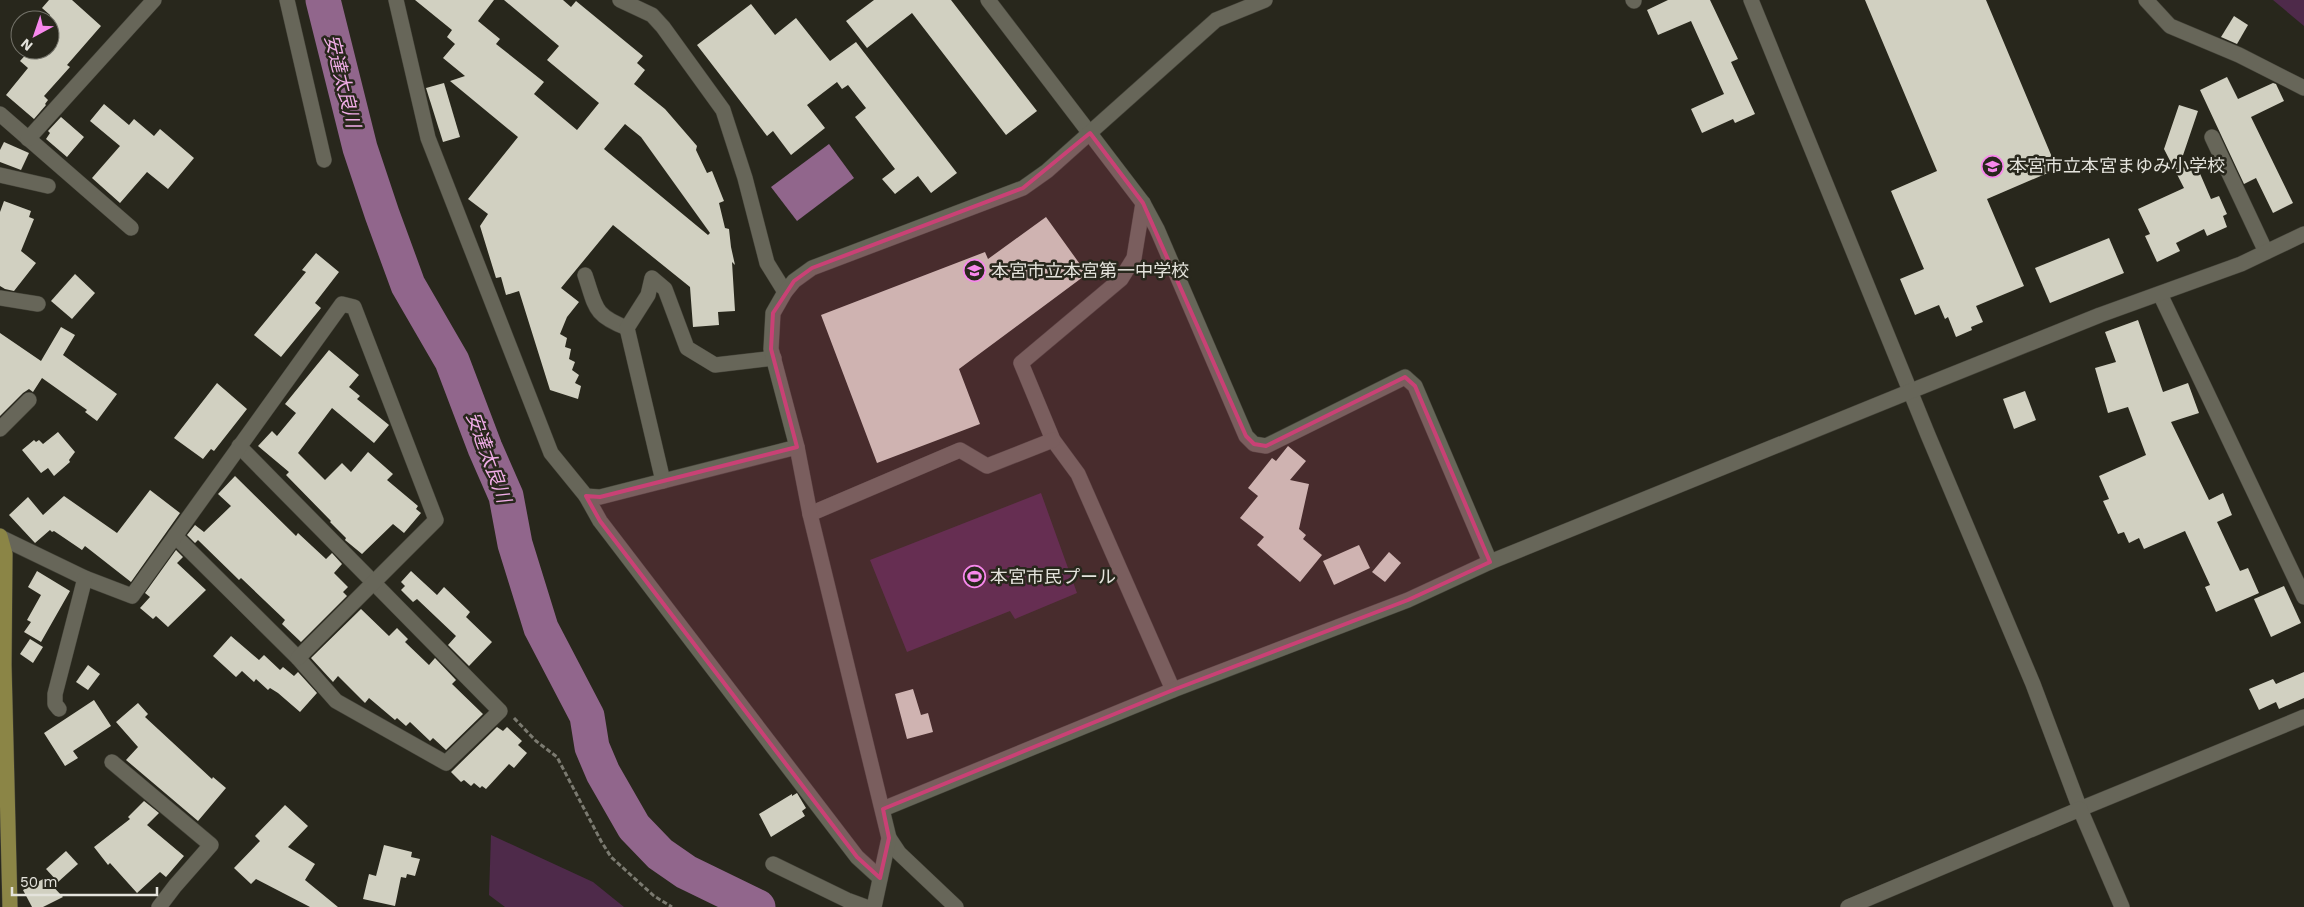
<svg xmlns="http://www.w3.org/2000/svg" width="2304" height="907" font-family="'Work Sans','Noto Sans JP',sans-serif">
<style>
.green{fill:#4e2a4a}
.water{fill:#91668c}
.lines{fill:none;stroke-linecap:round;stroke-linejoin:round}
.river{stroke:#91668c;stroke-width:35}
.building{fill:#d1d0c1;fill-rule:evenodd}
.minor-casing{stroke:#444339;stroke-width:16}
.major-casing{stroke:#444339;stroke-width:16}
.path{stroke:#7b7a70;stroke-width:3;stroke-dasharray:5 2.5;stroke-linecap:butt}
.minor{stroke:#676659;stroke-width:15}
.major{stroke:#8b8546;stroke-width:15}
.marked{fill:#c94175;fill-opacity:0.2;stroke:#c94175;stroke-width:4;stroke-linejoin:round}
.labels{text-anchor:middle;stroke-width:5;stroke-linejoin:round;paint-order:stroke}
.poi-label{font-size:18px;fill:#e4e3dc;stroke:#28271c;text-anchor:start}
.water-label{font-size:19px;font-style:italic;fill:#f0ade7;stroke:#28271c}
</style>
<rect width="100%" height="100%" fill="#28271c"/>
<g class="green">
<path d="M 2273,0 L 2304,0 L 2304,26 Z"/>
<path d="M 1041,493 L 1077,593 L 1015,619 L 1010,611 L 907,652 L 870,560 Z"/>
<path d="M 491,835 L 593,882 L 624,907 L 505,907 L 489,895 Z"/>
</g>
<path class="water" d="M 829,144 L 854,178 L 797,221 L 771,187 Z"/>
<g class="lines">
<path class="river" d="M 323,0 L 360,148 L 382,214 L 408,285 L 452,361 L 485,448 L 506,496 L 515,544 L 541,628 L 587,716 L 592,747 L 603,773 L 634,827 L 660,854 L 686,872 L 758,907"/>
</g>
<g class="building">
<path d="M 49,0 L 72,0 L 101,26 L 67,65 L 70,67 L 44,96 L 48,100 L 45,104 L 46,105 L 34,119 L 6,95 L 28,68 L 20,61 L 30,50 L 50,50 L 50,15 L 42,8 Z"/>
<path d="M 415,0 L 494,0 L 478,21 L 500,39 L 496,44 L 544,82 L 534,94 L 577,130 L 599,103 L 547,60 L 559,46 L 504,0 L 563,0 L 571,7 L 576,1 L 643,56 L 637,63 L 645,70 L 634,84 L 665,109 L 697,146 L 696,150 L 707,173 L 712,171 L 724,201 L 719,203 L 725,228 L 729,229 L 731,247 L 735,265 L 732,262 L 735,311 L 718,312 L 719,325 L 693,327 L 690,287 L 613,225 L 561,288 L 579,302 L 567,317 L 560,334 L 567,338 L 565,347 L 571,349 L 569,359 L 575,362 L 572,370 L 579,375 L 575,383 L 581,386 L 578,399 L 550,390 L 519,291 L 506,295 L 501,277 L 496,278 L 480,226 L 488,214 L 468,199 L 518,137 L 450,81 L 465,76 L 443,58 L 455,44 L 447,37 L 452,30 ZM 625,124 L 641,137 L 710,233 L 708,235 L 604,149 Z"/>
<path d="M 874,0 L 951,0 L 1037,111 L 1006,135 L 912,13 L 867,48 L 846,21 Z"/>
<path d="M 1668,0 L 1710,0 L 1738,59 L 1731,62 L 1755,114 L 1735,123 L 1733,119 L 1702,133 L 1691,109 L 1724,94 L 1691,21 L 1658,35 L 1647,10 Z"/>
<path d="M 1865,0 L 1986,0 L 2057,169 L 1987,199 L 2024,286 L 1976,306 L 1983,322 L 1971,327 L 1972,330 L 1956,337 L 1948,317 L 1945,319 L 1939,305 L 1915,315 L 1900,279 L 1924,269 L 1891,191 L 1937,171 Z"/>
<path d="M 751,4 L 775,35 L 796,18 L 830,61 L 856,42 L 957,173 L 931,193 L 918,176 L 895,194 L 882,179 L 895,169 L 855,117 L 866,108 L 848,85 L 842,89 L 837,82 L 807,105 L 825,128 L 791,155 L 773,131 L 767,136 L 697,45 Z"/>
<path d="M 2234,16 L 2248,25 L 2237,44 L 2221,37 Z"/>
<path d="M 2227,77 L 2238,99 L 2273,83 L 2276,84 L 2284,101 L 2251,117 L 2293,203 L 2273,213 L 2256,178 L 2244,184 L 2200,90 Z"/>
<path d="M 444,83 L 460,137 L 443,142 L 426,88 Z"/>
<path d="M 104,104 L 129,125 L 134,119 L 154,136 L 160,129 L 194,158 L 168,189 L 147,172 L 120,203 L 92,178 L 120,146 L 90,121 Z"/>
<path d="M 2179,105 L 2198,111 L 2178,170 L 2195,162 L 2211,199 L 2219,196 L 2227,214 L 2223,216 L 2227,227 L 2207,236 L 2204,229 L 2176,243 L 2180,251 L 2157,262 L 2145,236 L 2150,234 L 2138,209 L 2184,188 L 2164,149 Z"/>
<path d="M 61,117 L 84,137 L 67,157 L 46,139 L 50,133 L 48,131 Z"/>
<path d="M 4,142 L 29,153 L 21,170 L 0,162 L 0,150 Z"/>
<path d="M 4,201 L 31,211 L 29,217 L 34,219 L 21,251 L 36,263 L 14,291 L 5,289 L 0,286 L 0,212 Z"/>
<path d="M 1046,217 L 1087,274 L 959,369 L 980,424 L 877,463 L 821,315 L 985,252 L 988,259 Z"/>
<path d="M 2109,238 L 2124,273 L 2050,303 L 2035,268 Z"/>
<path d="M 316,253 L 339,272 L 315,303 L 321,308 L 281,357 L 254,335 L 306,272 L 302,270 Z"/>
<path d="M 75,274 L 95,293 L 72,319 L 51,301 Z"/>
<path d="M 2138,320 L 2163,392 L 2188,383 L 2199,413 L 2171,422 L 2209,500 L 2223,493 L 2232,515 L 2217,522 L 2240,571 L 2248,568 L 2259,593 L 2216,612 L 2205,587 L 2210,585 L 2185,531 L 2144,549 L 2139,538 L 2129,543 L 2124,532 L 2118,534 L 2103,501 L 2109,499 L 2099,476 L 2146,455 L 2128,407 L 2108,413 L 2095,368 L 2116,362 L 2105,332 Z"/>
<path d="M 61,327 L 75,335 L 63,355 L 117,394 L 97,421 L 85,412 L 87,410 L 42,378 L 33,392 L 29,389 L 23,393 L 0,416 L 0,333 L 41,361 Z"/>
<path d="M 329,350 L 359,375 L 349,387 L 360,396 L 357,399 L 389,425 L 374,443 L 332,408 L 298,453 L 325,480 L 342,463 L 351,472 L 368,452 L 393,474 L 387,480 L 418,506 L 416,509 L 421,513 L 404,533 L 393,524 L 362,554 L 345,540 L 346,538 L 330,522 L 331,521 L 286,475 L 289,472 L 258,446 L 272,431 L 277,436 L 296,413 L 285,404 Z"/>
<path d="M 217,383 L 247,409 L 214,451 L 211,449 L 203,459 L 174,438 Z"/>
<path d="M 2025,391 L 2036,420 L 2014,429 L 2003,399 Z"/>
<path d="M 58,432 L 75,452 L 69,460 L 70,462 L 54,476 L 48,468 L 41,473 L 22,450 L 34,440 L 36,442 L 39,440 L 43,444 Z"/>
<path d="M 1288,446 L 1306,461 L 1290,480 L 1309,484 L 1299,529 L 1306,535 L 1303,539 L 1322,555 L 1300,582 L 1257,545 L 1264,537 L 1240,518 L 1258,496 L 1248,488 L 1272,458 L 1276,461 Z"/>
<path d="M 235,476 L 296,536 L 298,533 L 326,559 L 332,553 L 342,564 L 334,573 L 348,587 L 343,592 L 347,596 L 301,642 L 282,624 L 285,620 L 241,578 L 239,580 L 198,540 L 195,543 L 187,535 L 195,525 L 204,532 L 231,506 L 218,494 Z"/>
<path d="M 150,490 L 180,513 L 131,582 L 85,546 L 82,550 L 54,531 L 52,532 L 50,530 L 35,543 L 9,515 L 28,497 L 43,515 L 64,496 L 117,533 Z"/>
<path d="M 1359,545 L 1370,568 L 1334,585 L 1323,561 Z"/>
<path d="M 176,550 L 183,557 L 177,563 L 206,590 L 168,627 L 156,616 L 153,619 L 140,608 L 150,597 L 145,593 Z"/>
<path d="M 1389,552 L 1401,563 L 1385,582 L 1372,572 Z"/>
<path d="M 37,571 L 70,591 L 41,642 L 24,632 L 31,622 L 27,620 L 41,595 L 28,587 Z"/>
<path d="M 411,571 L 437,595 L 444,587 L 470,612 L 466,617 L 492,642 L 469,666 L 448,645 L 456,636 L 417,599 L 413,602 L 401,590 L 405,586 L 401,582 Z"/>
<path d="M 2284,586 L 2301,623 L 2271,637 L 2254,599 Z"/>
<path d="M 361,609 L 389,636 L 397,628 L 408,639 L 405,642 L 429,665 L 435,658 L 456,680 L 452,684 L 483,714 L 446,750 L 433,738 L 430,741 L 410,722 L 406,726 L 397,718 L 395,720 L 369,698 L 365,703 L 338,676 L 333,682 L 311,658 Z"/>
<path d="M 231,636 L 259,660 L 264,655 L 280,670 L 283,667 L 294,676 L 298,672 L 317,693 L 300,712 L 278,693 L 270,688 L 268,690 L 256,679 L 254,682 L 242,671 L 236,677 L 213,656 Z"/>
<path d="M 30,639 L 43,647 L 33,663 L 20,654 Z"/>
<path d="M 88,665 L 100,674 L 88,690 L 76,682 Z"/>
<path d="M 2304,672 L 2304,698 L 2279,709 L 2276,702 L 2259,710 L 2249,689 L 2273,679 L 2276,684 Z"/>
<path d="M 913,689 L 921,715 L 928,713 L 933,732 L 907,739 L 895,694 Z"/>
<path d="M 94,700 L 111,726 L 73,751 L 78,758 L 65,766 L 44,733 Z"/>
<path d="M 138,703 L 148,714 L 145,717 L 212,779 L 213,777 L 226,788 L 198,821 L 126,760 L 138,747 L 116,722 Z"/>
<path d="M 497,727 L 503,731 L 507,727 L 522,741 L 518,745 L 527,753 L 514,768 L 509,764 L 486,789 L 482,786 L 480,788 L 474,783 L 471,786 L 464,780 L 461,782 L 451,772 Z"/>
<path d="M 797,793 L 806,808 L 802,811 L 805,816 L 771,837 L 759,814 L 792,794 L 792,796 Z"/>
<path d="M 144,801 L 159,813 L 147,825 L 184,856 L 166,877 L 160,872 L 137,893 L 110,863 L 108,865 L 94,847 L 130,819 L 128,817 Z"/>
<path d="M 285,805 L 308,826 L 288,847 L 315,864 L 305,880 L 338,907 L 310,907 L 256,879 L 251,884 L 234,868 L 260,841 L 255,836 Z"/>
<path d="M 384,845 L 412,852 L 411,857 L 420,859 L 415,876 L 407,874 L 406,878 L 401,877 L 395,906 L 363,899 L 369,874 L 376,876 Z"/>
<path d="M 66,851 L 78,864 L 58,882 L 46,869 Z"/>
<path d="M 45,878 L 63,897 L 43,907 L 32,907 L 23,890 Z"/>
</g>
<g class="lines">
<defs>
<g id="minor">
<path d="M 287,0 L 324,160"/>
<path d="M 396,0 L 428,138 L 446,184 L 551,453 L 586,496 L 600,497 L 797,447"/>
<path d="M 620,0 L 652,15 L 663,27 L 723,110 L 745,178 L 767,263 L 785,292"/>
<path d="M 988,0 L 1143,203 L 1157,229 L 1246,436 L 1254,444 L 1266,446 L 1405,377 L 1415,386 L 1490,562"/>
<path d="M 1633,0 L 1634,1"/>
<path d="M 1751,0 L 1928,435 L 2033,684 L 2080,809 L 2304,717"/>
<path d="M 2146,0 L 2170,26 L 2239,55 L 2304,88"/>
<path d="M 0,114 L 131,228"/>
<path d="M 2212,137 L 2266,252"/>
<path d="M 28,139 L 154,0"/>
<path d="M 0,175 L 48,186"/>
<path d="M 1143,203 L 1134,258 L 1121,279 L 1021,363 L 1053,440 L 1078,474 L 1173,690"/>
<path d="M 585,275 C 596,307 593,315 627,328"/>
<path d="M 2160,294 L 2304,597"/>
<path d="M 0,298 L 38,304"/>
<path d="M 0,429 L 29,400"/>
<path d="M 663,481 L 627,328 L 648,295 L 652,278 L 665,289 L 687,348 L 715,365 L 774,358"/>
<path d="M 586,496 L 600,521 L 857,857 L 880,878"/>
<path d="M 810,514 L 960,450 L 987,466 L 1053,440"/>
<path d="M 175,536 L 298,658 L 336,701 L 446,763 L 500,711 L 239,446"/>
<path d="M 0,537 L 85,578 L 132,596 L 342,304 L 354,307 L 436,520 L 298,658"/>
<path d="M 59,709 L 55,704 L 55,694 L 85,578"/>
<path d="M 112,762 L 211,845 L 175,886 L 159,907"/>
<path d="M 883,809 L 1173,690 L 1408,600 L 1490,562 L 1911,391 L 2100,315 L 2241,264 L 2304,234"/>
<path d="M 889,838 L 899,853 L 956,907"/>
<path d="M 773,864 L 847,900 L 866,907"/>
<path d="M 874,907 L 889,838 L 810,514 L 797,447 L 771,349 L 773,313 L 785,292 L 794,281 L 812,268 L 1023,188 L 1047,171 L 1216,20 L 1265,0"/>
<path d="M 1848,907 L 2080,809 L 2122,907"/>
</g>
<path id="major" d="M 0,536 L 5,554 L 4,665 L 10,907"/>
</defs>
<use href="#minor" class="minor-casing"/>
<use href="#major" class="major-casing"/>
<path class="path" d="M 514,718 L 536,741 L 557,757 L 601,841 L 611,857 L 654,896 L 672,907"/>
<use href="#minor" class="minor"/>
<use href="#major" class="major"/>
</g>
<path class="marked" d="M 1090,133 L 1143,203 L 1246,436 L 1254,444 L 1266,446 L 1405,377 L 1415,386 L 1490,562 L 1408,600 L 1173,690 L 883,809 L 889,838 L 880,878 L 857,857 L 600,521 L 586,496 L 600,497 L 797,447 L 771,349 L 773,313 L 794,281 L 812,268 L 1023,188 Z"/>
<defs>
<symbol id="school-ring" viewBox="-11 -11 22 22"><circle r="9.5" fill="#28271c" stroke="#f788ec" stroke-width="1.5"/><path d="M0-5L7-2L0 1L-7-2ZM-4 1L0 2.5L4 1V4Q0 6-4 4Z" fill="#f788ec"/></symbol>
<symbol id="stadium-ring" viewBox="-11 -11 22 22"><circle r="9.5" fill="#28271c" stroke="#f788ec" stroke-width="1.5"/><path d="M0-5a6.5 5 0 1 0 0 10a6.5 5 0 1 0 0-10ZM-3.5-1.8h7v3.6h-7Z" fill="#f788ec"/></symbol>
</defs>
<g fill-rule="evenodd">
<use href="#school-ring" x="1980" y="154" width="25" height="25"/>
<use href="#school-ring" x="962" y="258" width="25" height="25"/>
<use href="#stadium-ring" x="962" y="564" width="25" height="25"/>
</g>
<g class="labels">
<g class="poi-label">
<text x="2009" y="172">本宮市立本宮まゆみ小学校</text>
<text x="991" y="277">本宮市立本宮第一中学校</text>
<text x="990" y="583">本宮市民プール</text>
</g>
<g class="water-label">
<text transform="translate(343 81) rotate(76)" y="7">安達太良川</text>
<text transform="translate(489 457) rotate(70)" y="7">安達太良川</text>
</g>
</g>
<g transform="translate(35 35) rotate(220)"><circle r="24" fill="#28271c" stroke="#737269"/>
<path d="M0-4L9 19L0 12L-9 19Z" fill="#f788ec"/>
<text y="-8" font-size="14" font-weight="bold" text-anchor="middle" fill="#e4e3dc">N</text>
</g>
<path d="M12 887v8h145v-8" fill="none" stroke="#e4e3dc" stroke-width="2.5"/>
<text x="20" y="887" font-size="15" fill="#e4e3dc" stroke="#28271c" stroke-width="4" paint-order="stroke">50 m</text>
</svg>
